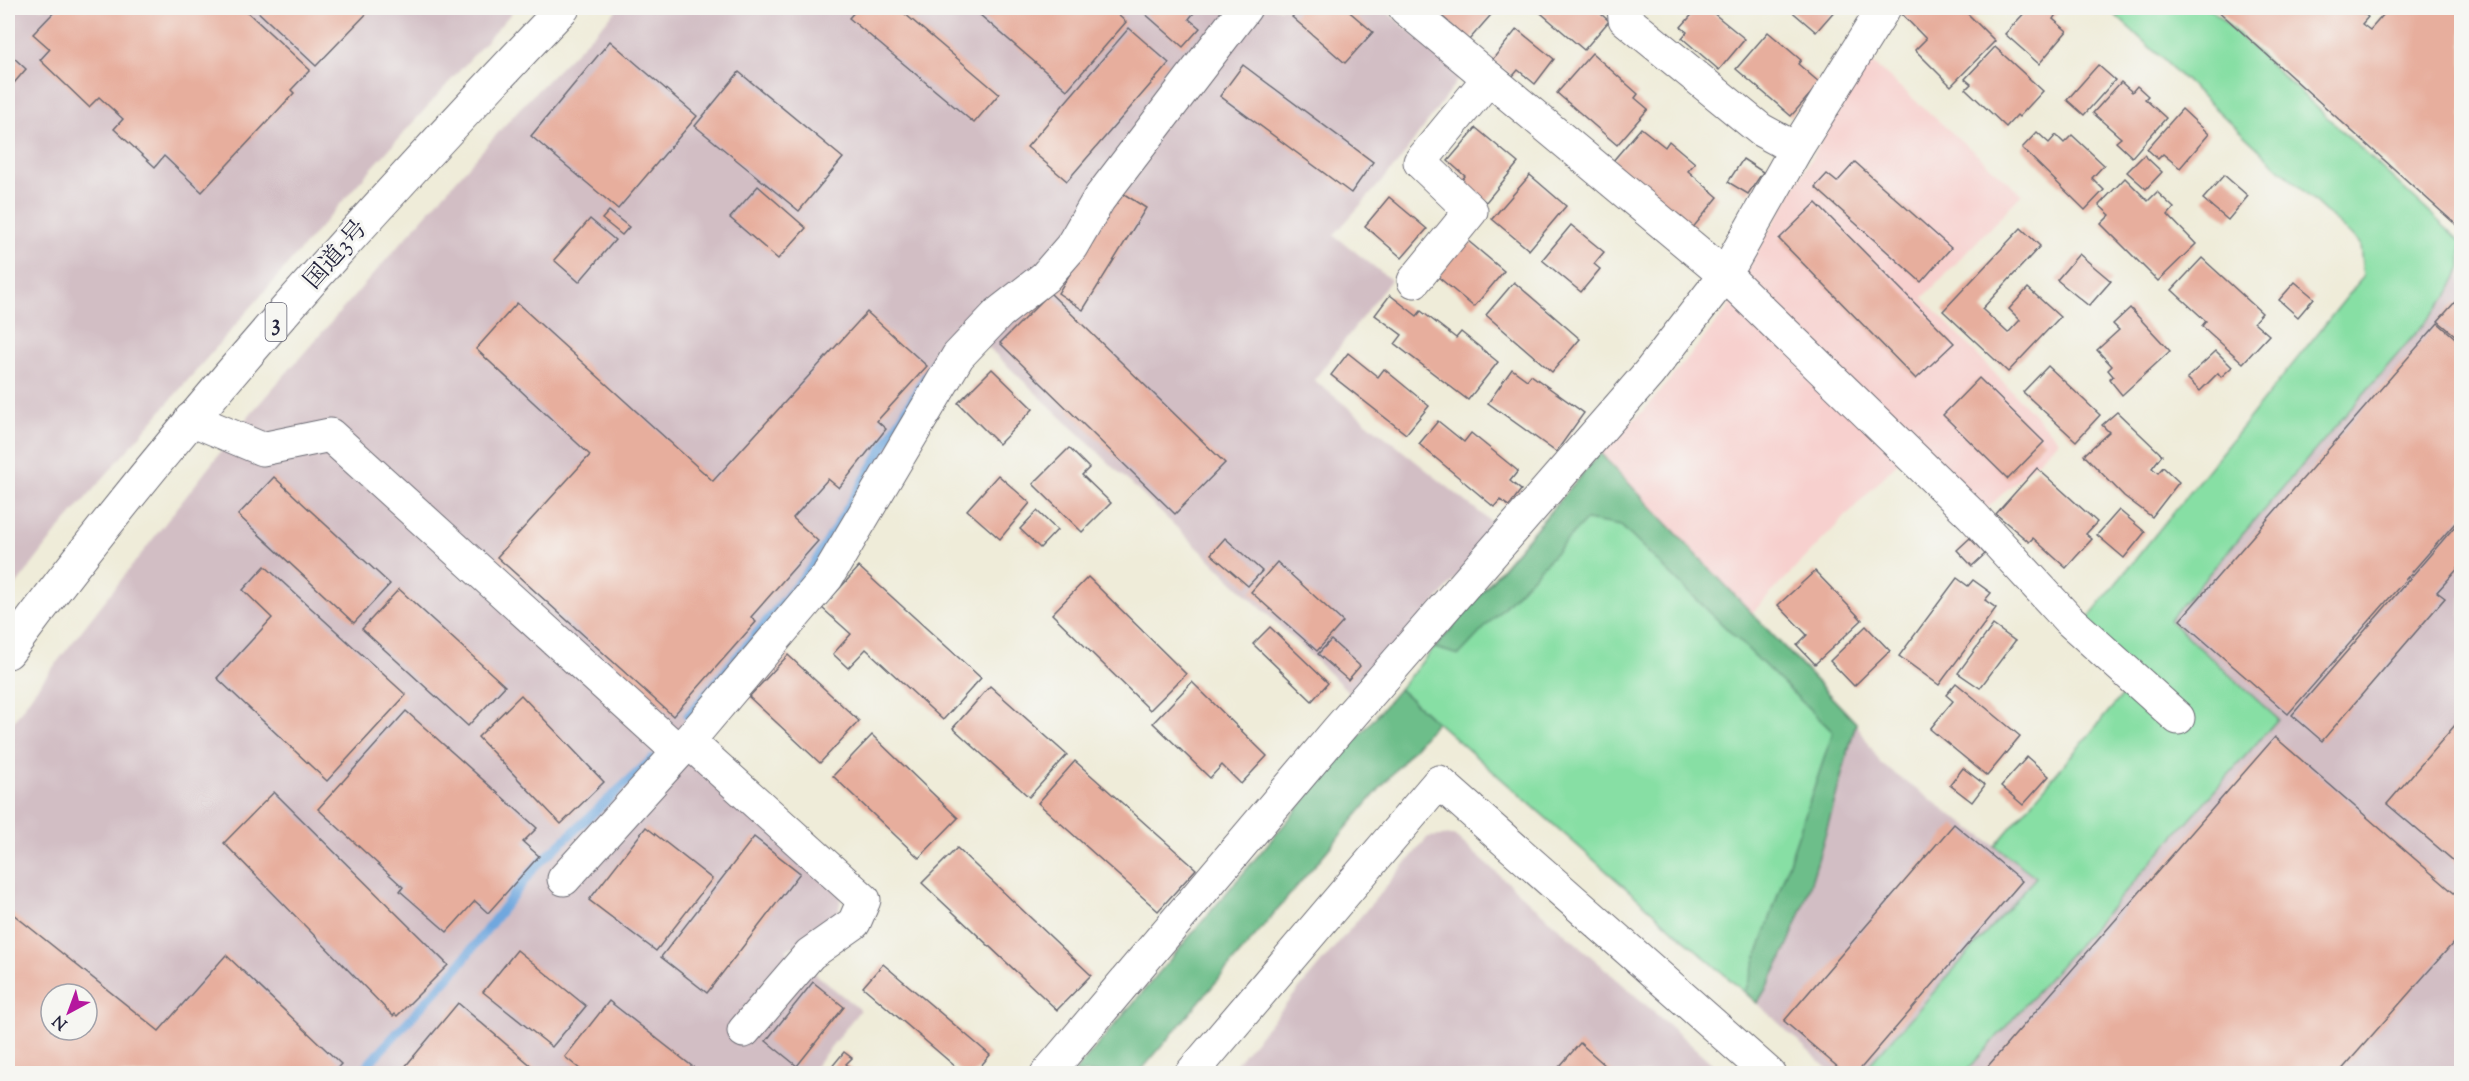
<svg xmlns="http://www.w3.org/2000/svg" width="2469" height="1081" font-family="'Sorts Mill Goudy','Noto Serif JP',serif">
<style>
.built{fill:#f7d0ce}
.industrial{fill:#d2bec4;fill-rule:evenodd}
.green{fill:#87dfa4;stroke:#548070;stroke-width:1.5}
.forest{fill:#6dbe8a;stroke:#487062;stroke-width:1.5}
.lines{fill:none;stroke-linecap:round;stroke-linejoin:round}
.stream{stroke:#6fa7de;stroke-width:9}
.building{fill:#e7ae9d;fill-rule:evenodd}
.minor-casing{stroke:#6a6972;stroke-width:35}
.highway-casing{stroke:#6a6972;stroke-width:35}
.minor{stroke:#fff;stroke-width:33}
.highway{stroke:#fff;stroke-width:33}
.labels{text-anchor:middle;stroke-width:6;stroke-linejoin:round;paint-order:stroke}
.shield{fill:#f6f6f2;stroke:#626272;stroke-width:1.5}
.shield-label{font-size:22px;font-weight:bold;fill:#22223b}
.street-label{font-size:24px;fill:#22223b;stroke:#f6f6f2}
</style>
<rect width="100%" height="100%" fill="#f6f6f2"/>
<filter id="ink" filterUnits="userSpaceOnUse"><feTurbulence type="fractalNoise" baseFrequency=".0167" numOctaves="2"/><feDisplacementMap in="SourceGraphic" scale="12" xChannelSelector="R" yChannelSelector="G"/><feConvolveMatrix kernelMatrix="1 2 1 2 8 2 1 2 1" color-interpolation-filters="sRGB"/></filter>
<filter id="wash" filterUnits="userSpaceOnUse"><feTurbulence type="fractalNoise" baseFrequency=".008" numOctaves="4" result="noise"/><feDisplacementMap in="SourceGraphic" scale="24" xChannelSelector="R" yChannelSelector="G"/><feGaussianBlur stdDeviation="1.35" result="paint"/><feColorMatrix in="noise" values="0 0 0 0 0 0 0 0 0 0 0 0 0 0 0 0 0 1.4 0 .05"/><feComposite in="paint" operator="in"/></filter>
<g filter="url(#wash)">
<rect width="100%" height="100%" fill="#efecd9"/>
<path class="built" d="M 1869,60 L 2022,194 L 1923,298 L 2059,441 L 1981,514 L 1899,461 L 1752,613 L 1600,453 L 1649,405 L 1727,310 L 1755,255 Z"/>
<g class="industrial">
<path d="M 8,8 L 516,8 L 355,187 L 60,528 L 8,596 Z"/>
<path d="M 619,8 L 1382,8 L 1462,74 L 1398,163 L 1334,235 L 1391,280 L 1314,380 L 1499,528 L 1354,697 L 970,330 L 819,561 L 681,727 L 842,892 L 836,925 L 786,950 L 860,1010 L 810,1073 L 8,1074 L 8,730 L 33,693 L 251,413 L 519,109 ZM 51,994 L 87,994 L 87,1030 L 51,1030 Z"/>
<path d="M 2461,268 L 2461,1073 L 1965,1074 L 2278,719 L 2169,620 L 2447,297 Z"/>
<path d="M 1856,723 L 1881,764 L 2037,876 L 1861,1073 L 1832,1073 L 1757,1003 L 1772,980 L 1807,891 Z"/>
<path d="M 1454,835 L 1723,1073 L 1227,1074 L 1428,837 Z"/>
</g>
<g class="green">
<path d="M 2108,8 L 2210,8 L 2461,242 L 2461,268 L 2447,297 L 2169,620 L 2278,719 L 1965,1073 L 1861,1074 L 2036,877 L 1995,846 L 2131,685 L 2084,623 L 2363,277 L 2360,244 Z"/>
<path d="M 1600,453 L 1856,723 C 1831,809 1806,930 1757,1003 L 1399,689 Z"/>
</g>
<g class="forest">
<path d="M 1600,453 L 1856,723 C 1831,809 1806,930 1757,1003 L 1745,992 L 1833,732 L 1621,526 L 1586,520 L 1459,655 L 1435,648 Z"/>
<path d="M 1399,689 L 1436,722 L 1139,1073 L 1074,1073 Z"/>
</g>
<g class="lines">
<g class="stream">
<path d="M 688,716 L 814,564 L 937,358 L 946,349"/>
<path d="M 359,1074 L 457,968 L 535,867 L 652,759"/>
</g>
</g>
<g id="blocks">
<g class="building">
<path d="M 58,8 L 243,8 L 310,70 L 291,90 L 294,93 L 202,192 L 164,156 L 155,167 L 114,129 L 123,119 L 99,97 L 89,107 L 40,60 L 50,49 L 33,34 Z"/>
<path d="M 254,8 L 372,8 L 316,66 Z"/>
<path d="M 858,8 L 898,8 L 999,94 L 974,123 L 849,18 Z"/>
<path d="M 972,8 L 1110,8 L 1126,22 L 1067,90 Z"/>
<path d="M 1145,8 L 1195,8 L 1197,9 L 1189,19 L 1200,28 L 1183,47 L 1142,11 Z"/>
<path d="M 1301,8 L 1345,8 L 1373,32 L 1345,63 L 1292,17 Z"/>
<path d="M 1439,8 L 1497,8 L 1469,40 L 1436,11 Z"/>
<path d="M 1535,8 L 1594,8 L 1609,21 L 1584,50 Z"/>
<path d="M 1698,8 L 1705,11 L 1707,8 L 1745,39 L 1719,70 L 1682,38 L 1687,32 L 1681,27 Z"/>
<path d="M 1788,8 L 1837,8 L 1816,32 Z"/>
<path d="M 1905,8 L 1969,8 L 1965,11 L 1995,41 L 1951,86 L 1915,50 L 1926,39 L 1900,12 Z"/>
<path d="M 2029,8 L 2051,8 L 2057,13 L 2053,19 L 2067,31 L 2039,64 L 2005,34 Z"/>
<path d="M 2215,8 L 2356,8 L 2368,17 L 2362,24 L 2370,30 L 2384,14 L 2377,8 L 2462,8 L 2462,230 Z"/>
<path d="M 1129,28 L 1169,63 L 1067,181 L 1027,147 Z"/>
<path d="M 1517,29 L 1554,59 L 1535,84 L 1518,70 L 1513,76 L 1492,60 Z"/>
<path d="M 1768,32 L 1801,60 L 1798,64 L 1820,83 L 1791,116 L 1736,69 Z"/>
<path d="M 610,41 L 697,116 L 618,209 L 531,136 Z"/>
<path d="M 1995,47 L 2043,91 L 2019,117 L 2017,115 L 2006,127 L 1966,89 L 1971,84 L 1965,79 Z"/>
<path d="M 1592,53 L 1638,94 L 1635,98 L 1648,109 L 1617,145 L 1557,93 Z"/>
<path d="M 13,57 L 26,69 L 8,90 L 8,64 Z"/>
<path d="M 1243,65 L 1373,162 L 1351,193 L 1220,96 Z"/>
<path d="M 2098,65 L 2115,80 L 2084,115 L 2067,100 Z"/>
<path d="M 739,72 L 843,158 L 799,211 L 695,126 Z"/>
<path d="M 2121,82 L 2132,92 L 2137,86 L 2148,96 L 2145,99 L 2166,118 L 2132,157 L 2116,142 L 2121,138 L 2093,113 Z"/>
<path d="M 2182,109 L 2209,134 L 2180,168 L 2163,154 L 2158,159 L 2147,149 Z"/>
<path d="M 1476,128 L 1518,163 L 1486,202 L 1461,181 L 1465,176 L 1448,161 Z"/>
<path d="M 1641,128 L 1665,147 L 1669,141 L 1695,163 L 1688,171 L 1718,197 L 1691,230 L 1612,162 Z"/>
<path d="M 2037,132 L 2049,143 L 2056,135 L 2064,143 L 2072,135 L 2104,165 L 2092,178 L 2104,190 L 2085,210 L 2022,148 Z"/>
<path d="M 2144,155 L 2162,172 L 2146,189 L 2127,172 Z"/>
<path d="M 1743,159 L 1763,172 L 1748,194 L 1728,182 Z"/>
<path d="M 1855,162 L 1951,248 L 1921,282 L 1815,187 L 1827,174 L 1837,182 Z"/>
<path d="M 1530,175 L 1566,206 L 1529,250 L 1492,219 Z"/>
<path d="M 2224,175 L 2248,196 L 2228,220 L 2203,199 Z"/>
<path d="M 2125,178 L 2148,201 L 2157,192 L 2174,208 L 2168,215 L 2196,244 L 2158,281 L 2101,224 L 2110,215 L 2099,205 Z"/>
<path d="M 758,186 L 806,228 L 778,259 L 730,218 Z"/>
<path d="M 1121,192 L 1146,208 L 1083,310 L 1058,293 Z"/>
<path d="M 1389,197 L 1427,229 L 1402,258 L 1365,226 Z"/>
<path d="M 1816,203 L 1954,343 L 1916,379 L 1779,239 Z"/>
<path d="M 609,211 L 629,227 L 622,235 L 602,219 Z"/>
<path d="M 590,219 L 615,240 L 579,282 L 554,260 Z"/>
<path d="M 1571,225 L 1604,252 L 1594,264 L 1600,269 L 1581,292 L 1542,260 Z"/>
<path d="M 2021,228 L 2040,246 L 1982,309 L 2008,333 L 2020,320 L 2009,309 L 2028,288 L 2060,317 L 2008,372 L 1943,311 Z"/>
<path d="M 1467,240 L 1504,271 L 1474,307 L 1437,276 Z"/>
<path d="M 2079,254 L 2111,281 L 2089,306 L 2057,280 Z"/>
<path d="M 2202,258 L 2262,313 L 2254,322 L 2269,335 L 2243,363 L 2202,326 L 2206,321 L 2172,290 Z"/>
<path d="M 1514,282 L 1580,339 L 1552,372 L 1486,315 Z"/>
<path d="M 2295,282 L 2314,298 L 2298,317 L 2279,300 Z"/>
<path d="M 1050,293 L 1225,463 L 1175,514 L 1000,343 Z"/>
<path d="M 1390,295 L 1417,316 L 1421,311 L 1456,338 L 1461,332 L 1498,362 L 1468,400 L 1395,344 L 1402,335 L 1375,315 Z"/>
<path d="M 2455,302 L 2462,307 L 2462,341 L 2438,321 Z"/>
<path d="M 517,303 L 713,481 L 867,312 L 927,366 L 877,421 L 886,429 L 839,488 L 828,479 L 793,518 L 818,541 L 751,617 L 756,622 L 673,716 L 497,557 L 590,455 L 476,349 Z"/>
<path d="M 2130,308 L 2170,351 L 2122,395 L 2109,379 L 2113,376 L 2108,370 L 2112,366 L 2097,350 L 2119,330 L 2113,324 Z"/>
<path d="M 2438,323 L 2462,344 L 2462,515 L 2288,714 L 2180,620 Z"/>
<path d="M 2216,351 L 2232,367 L 2221,377 L 2218,373 L 2200,391 L 2187,378 Z"/>
<path d="M 1348,353 L 1378,377 L 1384,369 L 1429,406 L 1406,434 L 1331,375 Z"/>
<path d="M 2048,366 L 2100,415 L 2076,441 L 2023,392 Z"/>
<path d="M 992,369 L 1033,409 L 999,444 L 958,403 Z"/>
<path d="M 1512,369 L 1527,380 L 1531,375 L 1584,413 L 1556,452 L 1488,403 Z"/>
<path d="M 1979,378 L 2044,442 L 2008,479 L 1943,415 Z"/>
<path d="M 2117,412 L 2162,455 L 2152,468 L 2158,473 L 2163,467 L 2179,482 L 2152,517 L 2124,496 L 2084,455 L 2109,432 L 2102,425 Z"/>
<path d="M 1438,421 L 1464,442 L 1471,433 L 1518,471 L 1510,481 L 1521,490 L 1509,506 L 1500,500 L 1494,507 L 1419,444 Z"/>
<path d="M 1069,448 L 1089,468 L 1082,475 L 1111,503 L 1082,532 L 1033,484 Z"/>
<path d="M 2037,468 L 2097,522 L 2086,534 L 2092,539 L 2066,568 L 2033,538 L 2029,542 L 1996,514 Z"/>
<path d="M 998,475 L 1030,503 L 1000,539 L 967,510 Z"/>
<path d="M 274,477 L 390,584 L 354,623 L 238,515 Z"/>
<path d="M 2119,510 L 2145,532 L 2124,558 L 2097,535 Z"/>
<path d="M 1037,511 L 1057,530 L 1040,548 L 1020,529 Z"/>
<path d="M 2462,518 L 2462,564 L 2437,592 L 2445,598 L 2322,741 L 2292,715 Z"/>
<path d="M 1225,538 L 1262,571 L 1248,586 L 1211,554 Z"/>
<path d="M 1970,538 L 1985,554 L 1972,566 L 1957,550 Z"/>
<path d="M 1277,562 L 1343,622 L 1317,651 L 1251,592 Z"/>
<path d="M 265,566 L 406,695 L 327,781 L 217,678 L 272,618 L 243,590 Z"/>
<path d="M 859,567 L 981,678 L 943,720 L 866,649 L 848,668 L 833,654 L 851,634 L 822,608 Z"/>
<path d="M 1815,571 L 1862,620 L 1815,664 L 1797,645 L 1807,635 L 1778,605 Z"/>
<path d="M 1088,577 L 1186,674 L 1150,710 L 1052,614 Z"/>
<path d="M 1957,578 L 1968,586 L 1973,580 L 1991,593 L 1985,600 L 1996,608 L 1939,685 L 1899,656 Z"/>
<path d="M 399,589 L 505,686 L 468,726 L 362,629 Z"/>
<path d="M 1993,625 L 2015,641 L 1980,688 L 1958,673 Z"/>
<path d="M 1866,626 L 1890,651 L 1854,686 L 1830,661 Z"/>
<path d="M 1270,627 L 1328,683 L 1312,701 L 1253,644 Z"/>
<path d="M 1331,640 L 1360,666 L 1348,680 L 1318,654 Z"/>
<path d="M 788,655 L 859,721 L 820,763 L 749,697 Z"/>
<path d="M 1192,682 L 1267,756 L 1241,784 L 1222,765 L 1210,778 L 1153,723 Z"/>
<path d="M 1956,683 L 2020,736 L 1987,776 L 1930,729 L 1953,701 L 1946,695 Z"/>
<path d="M 990,686 L 1067,755 L 1029,797 L 953,728 Z"/>
<path d="M 521,695 L 604,782 L 561,824 L 478,737 Z"/>
<path d="M 406,711 L 537,828 L 523,842 L 539,856 L 488,913 L 475,901 L 447,932 L 400,891 L 403,887 L 318,809 Z"/>
<path d="M 2462,717 L 2462,868 L 2387,804 Z"/>
<path d="M 872,735 L 958,818 L 919,858 L 833,776 Z"/>
<path d="M 2275,737 L 2462,900 L 2462,933 L 2338,1074 L 1981,1074 Z"/>
<path d="M 2027,757 L 2049,776 L 2023,805 L 2001,786 Z"/>
<path d="M 1075,761 L 1196,869 L 1158,911 L 1038,803 Z"/>
<path d="M 1963,768 L 1985,785 L 1972,802 L 1950,785 Z"/>
<path d="M 274,792 L 448,965 L 397,1016 L 395,1014 L 393,1016 L 224,843 Z"/>
<path d="M 1954,824 L 2022,881 L 1856,1074 L 1846,1074 L 1784,1021 Z"/>
<path d="M 646,827 L 712,879 L 656,951 L 589,900 Z"/>
<path d="M 754,837 L 800,873 L 707,993 L 661,957 Z"/>
<path d="M 957,848 L 1091,975 L 1057,1010 L 922,883 Z"/>
<path d="M 8,910 L 159,1031 L 226,955 L 341,1064 L 332,1074 L 8,1074 ZM 51,994 L 87,994 L 87,1030 L 51,1030 Z"/>
<path d="M 517,950 L 586,1006 L 552,1047 L 483,992 Z"/>
<path d="M 883,964 L 990,1055 L 974,1074 L 964,1074 L 863,987 Z"/>
<path d="M 813,982 L 844,1007 L 797,1066 L 766,1041 Z"/>
<path d="M 609,1001 L 702,1074 L 586,1074 L 565,1057 Z"/>
<path d="M 458,1003 L 541,1074 L 399,1074 Z"/>
<path d="M 1580,1043 L 1615,1074 L 1553,1074 Z"/>
<path d="M 844,1052 L 852,1058 L 846,1064 L 857,1074 L 826,1074 Z"/>
</g>
</g>
</g>
<g filter="url(#ink)">
<use href="#blocks" fill-opacity="0" stroke="#6a6972" stroke-width="1.5"/>
<g class="lines">
<defs>
<g id="minor">
<path d="M 1405,8 L 1725,275 L 1973,516 L 2068,619 L 2178,718"/>
<path d="M 1624,8 L 1625,19 L 1761,130 L 1796,149"/>
<path d="M 1414,281 L 1471,211 L 1420,162 L 1489,78"/>
<path d="M 191,419 L 262,449 L 330,435 L 679,752 L 564,879"/>
<path d="M 688,741 L 864,900 L 854,923 L 810,954 L 744,1031"/>
<path d="M 679,752 L 827,577 L 958,356 L 999,313 L 1045,277 L 1071,247 L 1099,199 L 1245,8"/>
<path d="M 1047,1074 L 1338,730 L 1649,373 L 1725,275 L 1796,149 L 1884,8"/>
<path d="M 1191,1074 L 1439,782 L 1769,1074"/>
</g>
<path id="highway" d="M 8,652 C 177,424 368,213 563,8"/>
</defs>
<use href="#minor" class="minor-casing"/>
<use href="#highway" class="highway-casing"/>
<use href="#minor" class="minor"/>
<use href="#highway" class="highway"/>
</g>
</g>
<g class="labels">
<rect class="shield" x="265.5" y="303" width="21" height="38" rx="4.5"/>
<g class="shield-label">
<text x="276" y="330">3</text>
</g>
<g class="street-label">
<text transform="translate(335 254) rotate(-49)" y="8">国道3号</text>
</g>
</g>
<rect width="2469" height="1081" fill="none" stroke="#f6f6f2" stroke-width="30"/>
<g transform="translate(69 1012) rotate(221)"><circle r="28" fill="#f6f6f2" stroke="#a1a1a9" stroke-width="1.5"/>
<path d="M0-4.5L10 22L0 15L-10 22Z" fill="#b5179e"/>
<text y="-9" font-size="16" font-weight="bold" text-anchor="middle" fill="#22223b">N</text>
</g>
</svg>
